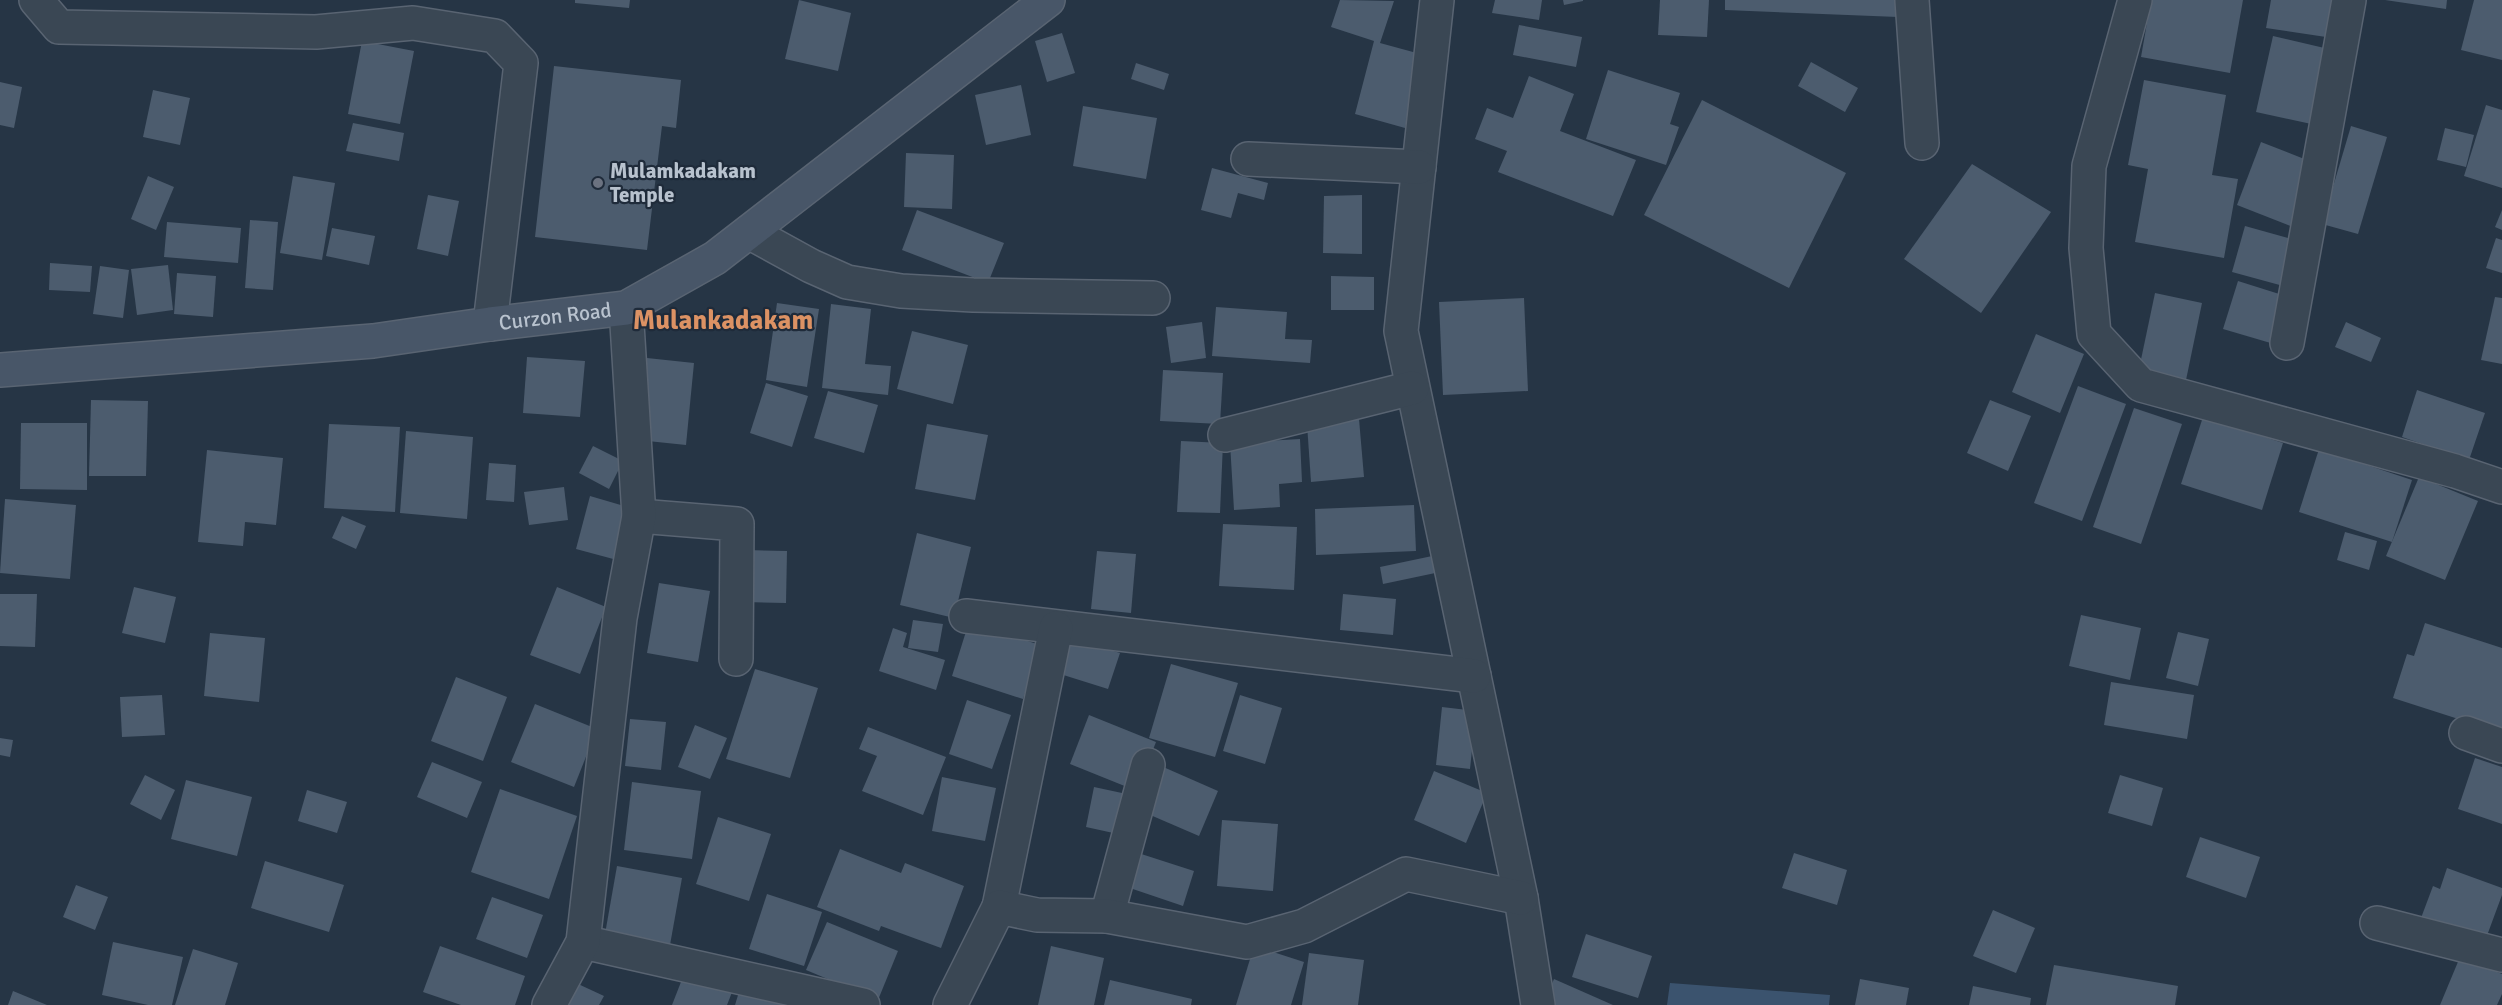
<svg xmlns="http://www.w3.org/2000/svg" width="2502" height="1005" font-family="Signika,sans-serif">
<style>
.water{fill:#3b536e}
.building{fill:#4c5c6e}
.lines{fill:none;stroke-linecap:round;stroke-linejoin:round}
.street-casing{stroke:#596472;stroke-width:36}
.secondary-casing{stroke:#596472;stroke-width:36}
.street{stroke:#3a4754;stroke-width:33}
.secondary{stroke:#485668;stroke-width:33}
.worship-dot{fill:#6b7280;stroke:#1f2b3a;stroke-width:2}
.labels{text-anchor:middle;stroke-width:4.5;stroke-linejoin:round;paint-order:stroke}
.poi-label{font-size:21px;font-weight:bold;fill:#b8c2ce;stroke:#1f2b3a;text-anchor:start}
.street-label{font-size:21px;fill:#b8c2ce;stroke:#1f2b3a}
.district-label{font-size:27px;font-weight:bold;fill:#dc9264;stroke:#1f2b3a}
</style>
<rect width="100%" height="100%" fill="#263545"/>
<path class="water" d="M 1670,983 L 1830,995 L 1829,1005 L 1667,1005 Z"/>
<g class="building">
<path d="M 575,0 L 630,0 L 629,8 L 575,3 Z"/>
<path d="M 799,0 L 851,13 L 838,71 L 785,59 Z"/>
<path d="M 1340,0 L 1394,1 L 1380,43 L 1424,55 L 1405,128 L 1355,114 L 1374,41 L 1331,27 Z"/>
<path d="M 1495,0 L 1542,0 L 1539,20 L 1492,13 Z"/>
<path d="M 1563,0 L 1583,0 L 1583,1 L 1564,5 Z"/>
<path d="M 1660,0 L 1709,0 L 1707,37 L 1658,35 Z"/>
<path d="M 1725,0 L 1898,0 L 1898,17 L 1725,10 Z"/>
<path d="M 2151,0 L 2243,0 L 2230,73 L 2141,57 Z"/>
<path d="M 2271,0 L 2332,0 L 2326,37 L 2266,28 Z"/>
<path d="M 2385,0 L 2447,0 L 2446,9 Z"/>
<path d="M 2474,0 L 2502,0 L 2502,60 L 2461,50 Z"/>
<path d="M 1519,25 L 1582,37 L 1576,67 L 1513,55 Z"/>
<path d="M 1062,33 L 1075,73 L 1047,82 L 1035,41 Z"/>
<path d="M 2273,36 L 2333,50 L 2316,125 L 2256,112 Z"/>
<path d="M 362,41 L 414,51 L 400,124 L 348,114 Z"/>
<path d="M 1811,62 L 1858,88 L 1845,112 L 1798,86 Z"/>
<path d="M 1136,63 L 1169,74 L 1164,90 L 1131,79 Z"/>
<path d="M 554,66 L 681,80 L 676,128 L 662,126 L 647,250 L 535,237 Z"/>
<path d="M 1608,70 L 1680,93 L 1670,124 L 1679,127 L 1666,165 L 1586,139 Z"/>
<path d="M 1529,76 L 1574,94 L 1560,131 L 1636,160 L 1613,216 L 1498,172 L 1507,151 L 1475,139 L 1487,108 L 1513,118 Z"/>
<path d="M 2144,80 L 2226,95 L 2212,175 L 2238,179 L 2224,258 L 2135,242 L 2148,169 L 2128,165 Z"/>
<path d="M 0,82 L 22,87 L 14,128 L 0,125 Z"/>
<path d="M 1021,85 L 1031,135 L 986,145 L 975,95 Z"/>
<path d="M 153,90 L 190,98 L 180,145 L 143,137 Z"/>
<path d="M 1702,100 L 1846,173 L 1789,288 L 1644,215 Z"/>
<path d="M 2486,105 L 2502,110 L 2502,188 L 2464,176 Z"/>
<path d="M 1083,106 L 1157,118 L 1146,179 L 1073,166 Z"/>
<path d="M 353,123 L 404,133 L 399,161 L 346,151 Z"/>
<path d="M 2351,126 L 2387,137 L 2358,234 L 2322,224 Z"/>
<path d="M 2445,128 L 2474,135 L 2466,167 L 2437,160 Z"/>
<path d="M 2261,142 L 2317,164 L 2293,227 L 2237,205 Z"/>
<path d="M 906,153 L 954,155 L 952,209 L 904,207 Z"/>
<path d="M 1972,164 L 2051,212 L 1981,313 L 1904,259 Z"/>
<path d="M 1212,168 L 1268,183 L 1264,200 L 1238,193 L 1231,218 L 1201,210 Z"/>
<path d="M 148,176 L 174,187 L 156,230 L 131,219 Z"/>
<path d="M 293,176 L 335,183 L 322,260 L 280,253 Z"/>
<path d="M 428,195 L 459,201 L 448,256 L 417,249 Z"/>
<path d="M 1362,195 L 1362,254 L 1323,253 L 1324,196 Z"/>
<path d="M 917,210 L 1004,243 L 988,283 L 902,250 Z"/>
<path d="M 2502,210 L 2502,230 L 2495,227 Z"/>
<path d="M 250,220 L 278,222 L 273,290 L 245,288 Z"/>
<path d="M 167,222 L 241,228 L 238,263 L 164,257 Z"/>
<path d="M 2245,226 L 2299,241 L 2287,287 L 2232,272 Z"/>
<path d="M 332,228 L 375,236 L 369,265 L 326,256 Z"/>
<path d="M 2496,238 L 2502,240 L 2502,273 L 2486,268 Z"/>
<path d="M 50,263 L 92,266 L 90,292 L 49,290 Z"/>
<path d="M 168,265 L 173,310 L 137,315 L 131,269 Z"/>
<path d="M 100,266 L 129,270 L 123,318 L 93,314 Z"/>
<path d="M 177,273 L 216,276 L 213,317 L 174,314 Z"/>
<path d="M 1331,276 L 1374,277 L 1374,310 L 1331,310 Z"/>
<path d="M 2238,281 L 2289,297 L 2274,344 L 2223,329 Z"/>
<path d="M 2155,293 L 2202,303 L 2186,380 L 2139,369 Z"/>
<path d="M 2495,297 L 2502,298 L 2502,364 L 2481,360 Z"/>
<path d="M 1524,298 L 1528,391 L 1443,395 L 1439,302 Z"/>
<path d="M 777,303 L 819,309 L 807,387 L 766,380 Z"/>
<path d="M 831,304 L 871,309 L 865,364 L 891,366 L 888,395 L 822,388 Z"/>
<path d="M 1216,307 L 1287,312 L 1285,339 L 1312,340 L 1310,363 L 1212,356 Z"/>
<path d="M 1202,322 L 1206,358 L 1171,363 L 1166,327 Z"/>
<path d="M 2346,322 L 2381,338 L 2371,362 L 2335,347 Z"/>
<path d="M 912,331 L 968,345 L 953,404 L 897,389 Z"/>
<path d="M 2036,334 L 2084,354 L 2060,413 L 2012,392 Z"/>
<path d="M 527,357 L 585,361 L 580,417 L 523,413 Z"/>
<path d="M 647,358 L 694,363 L 686,445 L 638,440 Z"/>
<path d="M 1163,370 L 1223,373 L 1220,424 L 1160,421 Z"/>
<path d="M 766,383 L 808,396 L 792,447 L 750,433 Z"/>
<path d="M 2078,386 L 2126,404 L 2082,521 L 2034,503 Z"/>
<path d="M 2417,390 L 2485,413 L 2469,460 L 2402,437 Z"/>
<path d="M 828,391 L 878,405 L 864,453 L 814,438 Z"/>
<path d="M 91,400 L 148,401 L 146,476 L 89,476 Z"/>
<path d="M 1990,400 L 2031,416 L 2008,471 L 1967,453 Z"/>
<path d="M 2134,408 L 2182,424 L 2141,544 L 2093,527 Z"/>
<path d="M 2203,417 L 2283,443 L 2262,510 L 2181,484 Z"/>
<path d="M 1359,419 L 1364,477 L 1311,482 L 1307,424 Z"/>
<path d="M 21,423 L 87,423 L 87,490 L 20,489 Z"/>
<path d="M 329,424 L 400,427 L 395,512 L 324,508 Z"/>
<path d="M 927,424 L 988,435 L 975,500 L 915,489 Z"/>
<path d="M 406,431 L 473,437 L 467,519 L 400,513 Z"/>
<path d="M 1300,439 L 1302,482 L 1279,484 L 1280,507 L 1234,510 L 1230,443 Z"/>
<path d="M 1181,441 L 1223,443 L 1220,513 L 1177,512 Z"/>
<path d="M 593,446 L 623,461 L 609,489 L 579,473 Z"/>
<path d="M 2319,449 L 2412,480 L 2392,542 L 2299,512 Z"/>
<path d="M 207,450 L 283,458 L 276,525 L 245,522 L 243,546 L 198,542 Z"/>
<path d="M 489,463 L 516,465 L 514,502 L 486,500 Z"/>
<path d="M 2419,477 L 2478,501 L 2445,580 L 2386,556 Z"/>
<path d="M 564,487 L 568,520 L 529,525 L 524,492 Z"/>
<path d="M 590,496 L 631,508 L 617,560 L 576,549 Z"/>
<path d="M 5,499 L 76,505 L 70,579 L 0,573 Z"/>
<path d="M 1414,505 L 1416,551 L 1316,555 L 1315,509 Z"/>
<path d="M 342,516 L 366,526 L 356,549 L 332,538 Z"/>
<path d="M 1223,524 L 1297,527 L 1294,590 L 1219,586 Z"/>
<path d="M 2345,532 L 2377,541 L 2369,570 L 2337,560 Z"/>
<path d="M 917,533 L 971,547 L 954,618 L 900,605 Z"/>
<path d="M 746,550 L 787,551 L 786,603 L 745,602 Z"/>
<path d="M 1097,551 L 1136,554 L 1131,613 L 1091,609 Z"/>
<path d="M 1437,555 L 1440,572 L 1383,584 L 1380,567 Z"/>
<path d="M 659,583 L 710,591 L 698,662 L 647,653 Z"/>
<path d="M 134,587 L 176,597 L 165,643 L 122,633 Z"/>
<path d="M 557,587 L 606,607 L 580,674 L 530,655 Z"/>
<path d="M 0,594 L 37,594 L 35,647 L 0,646 Z"/>
<path d="M 1343,594 L 1396,599 L 1393,635 L 1340,630 Z"/>
<path d="M 2081,615 L 2141,628 L 2130,680 L 2069,666 Z"/>
<path d="M 913,620 L 943,624 L 938,652 L 908,648 Z"/>
<path d="M 969,622 L 1040,645 L 1023,699 L 952,676 Z"/>
<path d="M 2425,623 L 2502,648 L 2502,733 L 2393,698 L 2407,654 L 2414,656 Z"/>
<path d="M 893,628 L 907,633 L 903,647 L 945,660 L 936,690 L 879,671 Z"/>
<path d="M 2178,632 L 2209,639 L 2198,686 L 2166,678 Z"/>
<path d="M 210,633 L 265,638 L 259,702 L 204,696 Z"/>
<path d="M 1068,637 L 1120,653 L 1108,689 L 1057,673 Z"/>
<path d="M 1171,664 L 1238,683 L 1215,757 L 1149,738 Z"/>
<path d="M 755,669 L 818,688 L 790,778 L 726,759 Z"/>
<path d="M 456,677 L 507,697 L 483,761 L 431,741 Z"/>
<path d="M 2111,682 L 2194,695 L 2187,739 L 2104,725 Z"/>
<path d="M 162,695 L 165,735 L 122,737 L 120,697 Z"/>
<path d="M 1240,695 L 1282,708 L 1265,764 L 1223,751 Z"/>
<path d="M 967,700 L 1011,715 L 992,769 L 949,754 Z"/>
<path d="M 535,704 L 597,729 L 574,787 L 511,762 Z"/>
<path d="M 1442,707 L 1476,711 L 1470,769 L 1436,765 Z"/>
<path d="M 1089,715 L 1156,742 L 1137,791 L 1070,764 Z"/>
<path d="M 630,719 L 666,722 L 661,770 L 625,766 Z"/>
<path d="M 695,725 L 727,738 L 710,779 L 678,767 Z"/>
<path d="M 868,727 L 946,757 L 923,815 L 862,791 L 877,756 L 859,749 Z"/>
<path d="M 0,738 L 13,740 L 10,757 L 0,755 Z"/>
<path d="M 2475,758 L 2502,767 L 2502,824 L 2458,809 Z"/>
<path d="M 432,762 L 482,782 L 467,818 L 417,797 Z"/>
<path d="M 1161,766 L 1218,791 L 1199,836 L 1141,811 Z"/>
<path d="M 1434,771 L 1487,793 L 1466,843 L 1414,820 Z"/>
<path d="M 145,775 L 175,790 L 161,820 L 130,804 Z"/>
<path d="M 2120,775 L 2163,788 L 2152,826 L 2108,813 Z"/>
<path d="M 942,777 L 996,788 L 985,841 L 932,831 Z"/>
<path d="M 186,780 L 252,797 L 237,856 L 171,839 Z"/>
<path d="M 632,782 L 701,791 L 692,859 L 624,850 Z"/>
<path d="M 1094,787 L 1136,796 L 1127,836 L 1086,827 Z"/>
<path d="M 500,789 L 577,816 L 549,899 L 471,872 Z"/>
<path d="M 307,790 L 347,802 L 337,833 L 298,821 Z"/>
<path d="M 718,817 L 771,834 L 749,901 L 696,884 Z"/>
<path d="M 1222,820 L 1278,824 L 1273,891 L 1217,886 Z"/>
<path d="M 2200,837 L 2260,857 L 2246,898 L 2186,877 Z"/>
<path d="M 840,849 L 901,873 L 905,863 L 964,886 L 941,948 L 881,926 L 879,931 L 817,907 Z"/>
<path d="M 1132,851 L 1194,871 L 1183,906 L 1121,885 Z"/>
<path d="M 1794,853 L 1847,870 L 1837,905 L 1782,888 Z"/>
<path d="M 265,861 L 344,885 L 329,932 L 251,908 Z"/>
<path d="M 617,866 L 682,878 L 670,945 L 605,934 Z"/>
<path d="M 2447,868 L 2502,888 L 2502,895 L 2485,941 L 2421,918 L 2433,886 L 2440,889 Z"/>
<path d="M 76,885 L 108,897 L 95,930 L 63,917 Z"/>
<path d="M 767,894 L 822,912 L 804,966 L 749,949 Z"/>
<path d="M 492,897 L 543,915 L 527,958 L 476,939 Z"/>
<path d="M 1993,910 L 2035,928 L 2016,973 L 1973,956 Z"/>
<path d="M 827,922 L 898,951 L 878,1000 L 806,970 Z"/>
<path d="M 1586,934 L 1652,956 L 1638,998 L 1572,977 Z"/>
<path d="M 113,942 L 183,957 L 172,1005 L 148,1005 L 102,995 Z"/>
<path d="M 440,946 L 525,976 L 515,1005 L 461,1005 L 423,992 Z"/>
<path d="M 1051,946 L 1104,958 L 1094,1005 L 1038,1005 Z"/>
<path d="M 1254,946 L 1304,962 L 1291,1005 L 1236,1005 Z"/>
<path d="M 193,949 L 238,963 L 225,1005 L 175,1005 Z"/>
<path d="M 1309,953 L 1364,960 L 1358,1005 L 1302,1005 Z"/>
<path d="M 2460,957 L 2502,974 L 2502,994 L 2497,1005 L 2440,1005 Z"/>
<path d="M 688,964 L 736,982 L 727,1005 L 672,1005 Z"/>
<path d="M 2054,965 L 2178,986 L 2175,1005 L 2046,1005 Z"/>
<path d="M 1554,979 L 1613,1005 L 1543,1005 Z"/>
<path d="M 1860,979 L 1909,988 L 1906,1005 L 1855,1005 Z"/>
<path d="M 1110,980 L 1192,999 L 1191,1005 L 1104,1005 Z"/>
<path d="M 742,982 L 790,1005 L 735,1005 Z"/>
<path d="M 576,983 L 604,996 L 599,1005 L 565,1005 Z"/>
<path d="M 1973,986 L 2031,998 L 2030,1005 L 1969,1005 Z"/>
<path d="M 13,991 L 47,1005 L 8,1005 Z"/>
</g>
<g class="lines">
<defs>
<g id="street">
<path d="M 36,0 L 59,27 L 316,32 L 413,23 L 495,36 L 521,63 L 490,324"/>
<path d="M 1437,0 L 1401,331 L 1521,898 L 1538,1005"/>
<path d="M 1912,0 L 1922,143"/>
<path d="M 2135,0 L 2089,166 L 2086,248 L 2094,334 L 2141,385 L 2455,471 L 2502,487"/>
<path d="M 1248,159 L 1419,167"/>
<path d="M 749,232 L 811,266 L 847,282 L 901,291 L 973,295 L 1153,298"/>
<path d="M 2287,343 L 2349,0"/>
<path d="M 1225,435 L 1412,388"/>
<path d="M 639,516 L 737,524 L 736,659"/>
<path d="M 966,616 L 1474,676"/>
<path d="M 2466,733 L 2502,746"/>
<path d="M 999,907 L 1056,628"/>
<path d="M 1107,916 L 1148,765"/>
<path d="M 2377,923 L 2502,955"/>
<path d="M 583,942 L 863,1005"/>
<path d="M 549,1005 L 583,942 L 620,618 L 639,516 L 626,308"/>
<path d="M 950,1005 L 999,907 L 1037,915 L 1107,916 L 1247,942 L 1304,926 L 1406,874 L 1521,898"/>
</g>
<g id="secondary">
<path id="s1" d="M 0,370 L 373,341 L 490,324 L 626,308 L 715,258 L 1048,0"/>
</g>
</defs>
<use href="#street" class="street-casing"/>
<use href="#secondary" class="secondary-casing"/>
<use href="#street" class="street"/>
<use href="#secondary" class="secondary"/>
</g>
<circle class="worship-dot" cx="598" cy="183" r="6"/>
<g class="labels">
<g class="poi-label">
<text x="610" y="178">Mulamkadakam<tspan x="610" dy="24">Temple</tspan></text>
</g>
<g class="street-label">
<text dy="7" stroke="none"><textPath href="#s1" startOffset="558">Curzon Road</textPath></text>
</g>
<g class="district-label">
<text x="723" y="329">Mulankadakam</text>
</g>
</g>
</svg>
